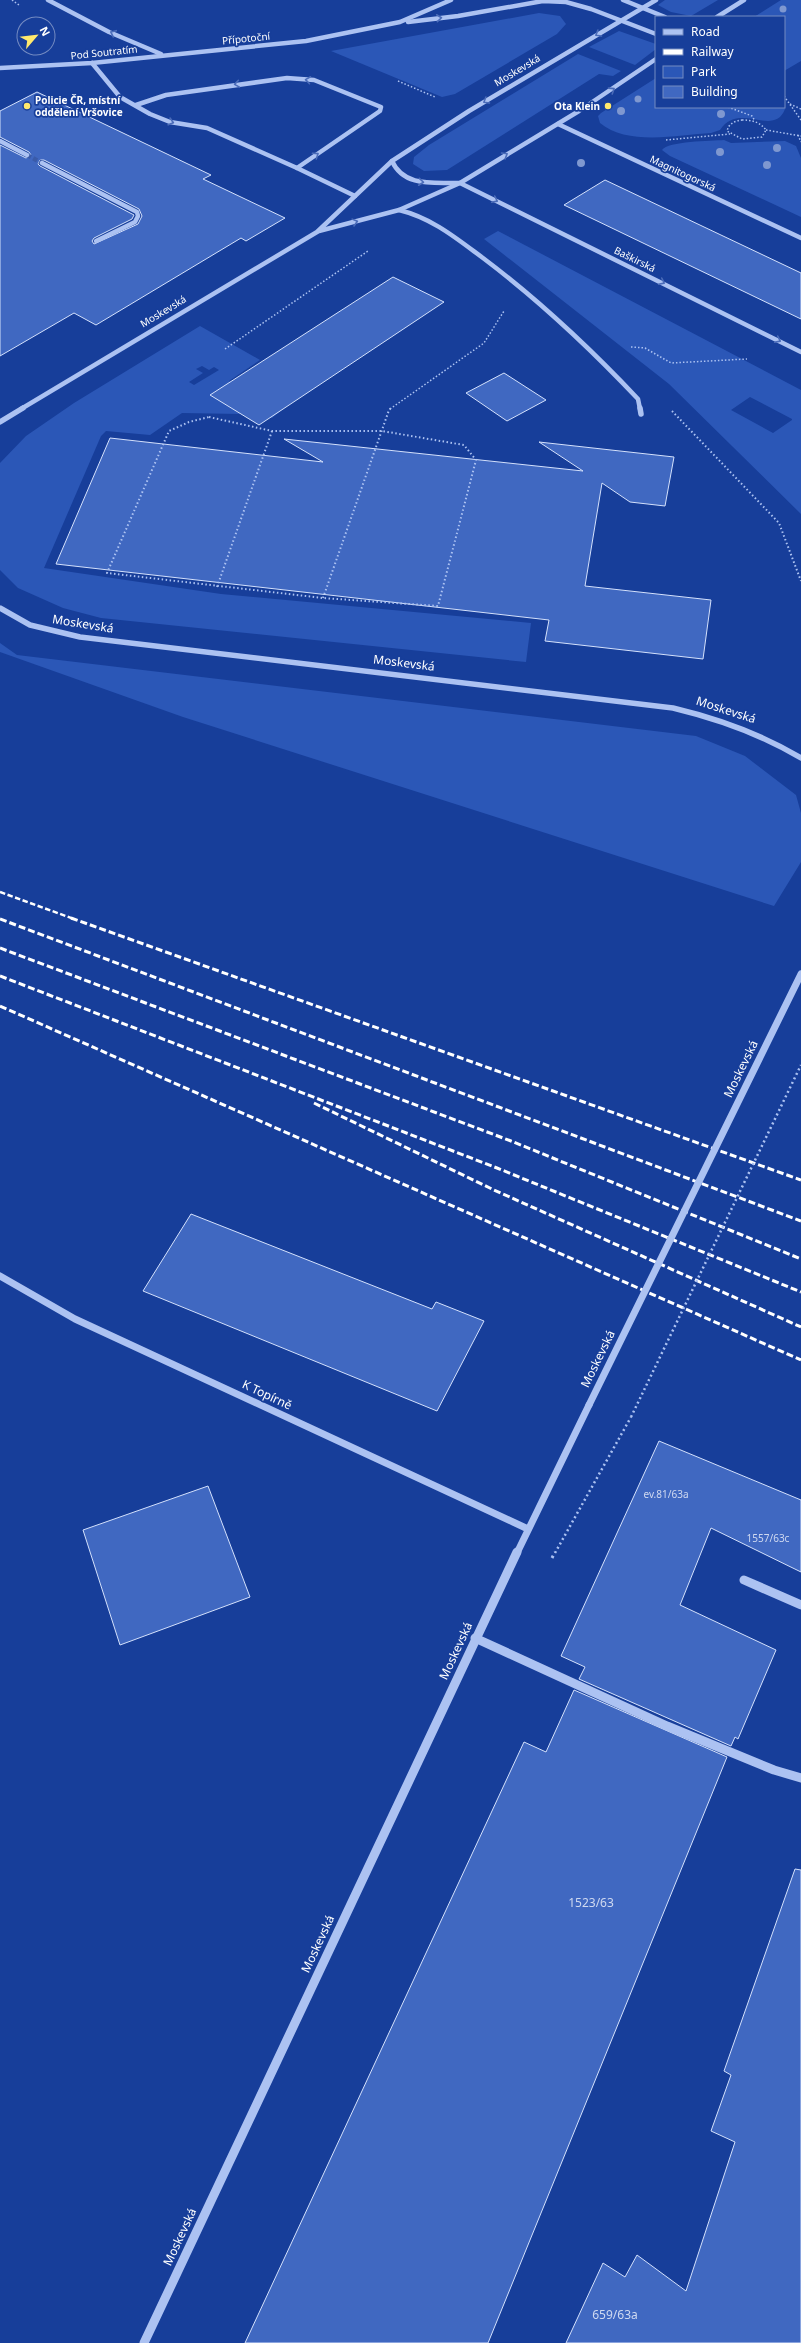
<svg xmlns="http://www.w3.org/2000/svg" width="801" height="2343" font-family="'Noto Sans',sans-serif">
<style>
.green{fill:#2b57b7;fill-rule:evenodd}
.building{fill:#4068c1;stroke:#d4e1fc;fill-rule:evenodd}
.lines{fill:none;stroke-linecap:round;stroke-linejoin:round}
.minor-tunnel{stroke:#3a5ba9;stroke-width:4.5;stroke-dasharray:4.5 2.5;stroke-linecap:butt}
.path-far3{stroke:#acc2f2;stroke-width:1.5;stroke-dasharray:1.5 2;stroke-linecap:butt}
.path-far2{stroke:#acc2f2;stroke-width:2;stroke-dasharray:1.5 2.5;stroke-linecap:butt}
.path-far1{stroke:#acc2f2;stroke-width:2.5;stroke-dasharray:2 3;stroke-linecap:butt}
.path{stroke:#acc2f2;stroke-width:3;stroke-dasharray:2.5 4;stroke-linecap:butt}
.minor-far3{stroke:#acc2f2;stroke-width:4.5}
.minor-far2{stroke:#acc2f2;stroke-width:5.5}
.minor-far1{stroke:#acc2f2;stroke-width:7}
.minor{stroke:#acc2f2;stroke-width:9}
.rail-far1{stroke:#fff;stroke-width:2.5;stroke-dasharray:5.5 2.5;stroke-linecap:butt}
.rail{stroke:#fff;stroke-width:3;stroke-dasharray:7 3;stroke-linecap:butt}
.path-bridge{stroke:#acc2f2;stroke-width:2.5;stroke-dasharray:2 3;stroke-linecap:butt}
.minor-bridge{stroke:#acc2f2;stroke-width:7}
.tree{fill:#7f98d0}
.oneway{stroke:#4b6cb9}
.poi-dot{fill:#ffe96d;stroke:#173e9a;stroke-width:1.5}
.labels{text-anchor:middle;stroke-width:3.5;stroke-linejoin:round;paint-order:stroke}
.far-street-label{font-size:10px;fill:#fff;stroke:#173e9a}
.far-poi-label{font-size:10px;font-weight:bold;fill:#fff;stroke:#173e9a;text-anchor:start}
.number-label{font-size:10px;fill:#cfd9f0}
.street-label{font-size:12px;fill:#fff;stroke:#173e9a}
.near-number-label{font-size:12px;fill:#cfd9f0}
</style>
<rect width="100%" height="100%" fill="#173e9a"/>
<g class="green">
<path d="M 665,0 L 718,0 L 691,16 L 671,12 L 658,5 Z"/>
<path d="M 781,0 L 801,0 L 801,61 L 784,71 L 784,17 L 754,17 Z"/>
<path d="M 539,13 L 560,16 L 566,24 L 557,34 L 455,94 L 442,97 L 331,51 Z"/>
<path d="M 619,31 L 653,43 L 656,44 L 656,49 L 635,65 L 589,47 Z"/>
<path d="M 578,54 L 621,71 L 613,76 L 599,74 L 447,170 L 424,171 L 413,164 L 414,157 L 429,145 Z"/>
<path d="M 656,78 L 656,107 L 784,106 L 785,109 C 774,138 739,101 720,130 L 711,133 C 678,135 627,146 600,123 L 598,116 L 601,113 Z"/>
<path d="M 724,140 L 731,143 L 785,141 L 796,146 L 801,158 L 801,217 L 670,156 L 662,150 C 668,141 711,141 724,140 Z"/>
<path d="M 498,231 L 801,390 L 801,514 L 669,384 L 484,239 ZM 750,397 L 792,419 L 792,420 L 773,433 L 731,410 Z"/>
<path d="M 200,326 L 260,360 L 229,381 L 283,409 L 272,418 L 241,414 L 182,413 L 150,435 L 106,431 L 101,436 L 44,568 L 221,594 L 531,623 L 526,662 L 101,618 L 63,608 L 18,588 L 0,570 L 0,463 L 26,436 L 74,403 ZM 202,366 L 209,370 L 214,367 L 219,370 L 194,385 L 189,382 L 203,373 L 196,369 Z"/>
<path d="M 0,643 L 17,655 L 696,736 L 745,756 L 796,795 L 801,813 L 801,862 L 774,906 L 183,717 L 0,652 Z"/>
</g>
<g class="building">
<path d="M 37,92 L 211,175 L 203,179 L 285,218 L 246,241 L 241,238 L 96,325 L 74,313 L 0,356 L 0,145 L 26,158 L 31,155 L 29,152 L 0,137 L 0,111 ZM 40,160 L 44,160 L 139,209 L 142,216 L 138,224 L 94,244 L 92,241 L 94,238 L 132,219 L 134,215 L 40,166 L 38,164 Z"/>
<path d="M 605,180 L 801,273 L 801,319 L 564,205 Z"/>
<path d="M 393,277 L 444,302 L 259,425 L 210,395 Z"/>
<path d="M 504,373 L 546,400 L 507,421 L 466,393 Z"/>
<path d="M 110,438 L 323,462 L 284,439 L 583,471 L 539,442 L 674,457 L 665,506 L 630,502 L 602,483 L 585,586 L 711,600 L 703,659 L 545,641 L 549,620 L 56,564 Z"/>
<path d="M 191,1214 L 432,1309 L 436,1302 L 484,1321 L 437,1411 L 143,1291 Z"/>
<path d="M 659,1441 L 801,1500 L 801,1572 L 711,1528 L 680,1605 L 776,1650 L 738,1739 L 735,1737 L 731,1746 L 579,1679 L 585,1667 L 561,1656 Z"/>
<path d="M 208,1486 L 250,1597 L 120,1645 L 83,1530 Z"/>
<path d="M 574,1690 L 727,1757 L 488,2343 L 245,2343 L 524,1742 L 546,1752 Z"/>
<path d="M 795,1869 L 801,1870 L 801,2343 L 566,2343 L 603,2263 L 625,2277 L 637,2255 L 686,2291 L 735,2142 L 711,2131 L 731,2075 L 724,2071 Z"/>
</g>
<g class="lines">
<path class="minor-tunnel" d="M 27,155 L 42,163"/>
<g class="path-far3">
<path d="M 12,0 L 19,5"/>
<path d="M 398,81 L 435,97"/>
<path d="M 784,96 L 801,120"/>
<path d="M 790,104 L 801,109"/>
<path d="M 728,107 L 752,116 L 755,121"/>
<path d="M 742,120 C 752,120 760,122 766,130 L 762,137 L 742,139 L 727,131 C 729,123 735,121 742,120 Z"/>
<path d="M 766,130 L 801,136"/>
<path d="M 798,135 L 801,142"/>
<path d="M 666,140 L 730,134"/>
<path d="M 631,347 L 645,348 L 671,363 L 747,359"/>
<path d="M 225,349 L 368,251"/>
<path d="M 390,409 L 484,343 L 504,311"/>
</g>
<g class="path-far2">
<path d="M 672,411 L 779,523 L 801,581"/>
<path d="M 209,417 L 272,431 L 382,431 L 464,445 L 476,460 L 438,606 L 323,598 L 107,573 L 169,431 L 189,422 Z"/>
<path d="M 217,587 L 272,431"/>
<path d="M 323,598 L 389,410 L 391,408"/>
</g>
<path class="path-far1" d="M 555,1553 L 631,1417"/>
<path class="path" d="M 552,1558 L 555,1552"/>
<g class="minor-far3">
<path d="M 48,0 L 109,32 L 161,54"/>
<path d="M 623,0 L 665,17"/>
<path d="M 717,17 L 744,0"/>
<path d="M 408,22 L 458,16 L 543,1 L 566,2 L 591,9 L 656,34"/>
<path d="M 92,63 L 120,97 L 150,114 L 170,122 L 207,128 L 297,168 L 380,111 L 381,107 L 314,80 L 287,78 L 166,95 L 136,105"/>
<path d="M 0,68 L 92,63 L 306,41 L 400,22 L 451,0"/>
<path d="M 558,124 L 801,238"/>
<path d="M 0,141 L 27,155"/>
<path d="M 392,161 C 404,188 435,182 460,183 L 801,352"/>
<path d="M 42,163 L 137,212 L 138,216 L 135,222 L 96,241"/>
<path d="M 297,168 L 355,196"/>
<path d="M 399,210 C 432,218 456,238 483,258 C 540,301 589,347 638,399 L 640,409"/>
<path d="M 319,231 L 399,210 L 460,183 L 579,111 L 656,59"/>
<path d="M 21,409 L 317,232 L 392,161 L 469,111 L 656,0"/>
</g>
<g class="minor-far2">
<path d="M 640,408 L 641,414"/>
<path d="M 0,422 L 23,408"/>
<path d="M 0,608 L 30,625 L 80,637 L 673,708 C 719,719 761,734 801,758"/>
</g>
<g class="minor-far1">
<path d="M 0,1276 L 75,1319 L 528,1529"/>
<path d="M 517,1553 L 589,1405"/>
</g>
<g class="minor">
<path d="M 744,1580 L 801,1605"/>
<path d="M 475,1638 L 667,1726 L 774,1770 L 801,1778"/>
<path d="M 144,2343 L 517,1552"/>
</g>
<path class="rail-far1" d="M 0,892 L 74,919"/>
<g class="rail">
<path d="M 71,918 L 801,1180"/>
<path d="M 0,919 L 801,1221"/>
<path d="M 0,948 L 511,1141 L 801,1259"/>
<path d="M 0,976 L 497,1168 L 801,1292"/>
<path d="M 0,1006 L 801,1360"/>
<path d="M 314,1103 L 494,1190 L 801,1327"/>
</g>
<path class="path-bridge" d="M 631,1417 L 801,1065"/>
<path class="minor-bridge" d="M 589,1405 L 801,974"/>
</g>
<g class="tree">
<circle cx="783" cy="9" r="3.5"/>
<circle cx="638" cy="99" r="3.5"/>
<circle cx="621" cy="111" r="4"/>
<circle cx="721" cy="114" r="4"/>
<circle cx="777" cy="148" r="4"/>
<circle cx="720" cy="152" r="4"/>
<circle cx="581" cy="163" r="4"/>
<circle cx="767" cy="165" r="4"/>
</g>
<defs><path id="oneway-chevron" d="M-2-3.5L2.5 0L-2 3.5" fill="none" stroke-width="1.6" stroke-linecap="round" stroke-linejoin="round"/></defs>
<g class="oneway">
<use href="#oneway-chevron" transform="translate(439 18) rotate(-6)"/>
<use href="#oneway-chevron" transform="translate(113 33) rotate(-155)"/>
<use href="#oneway-chevron" transform="translate(598 34) rotate(149)"/>
<use href="#oneway-chevron" transform="translate(308 80) rotate(-172)"/>
<use href="#oneway-chevron" transform="translate(237 84) rotate(171)"/>
<use href="#oneway-chevron" transform="translate(612 90) rotate(-33)"/>
<use href="#oneway-chevron" transform="translate(486 101) rotate(149)"/>
<use href="#oneway-chevron" transform="translate(171 122) rotate(16)"/>
<use href="#oneway-chevron" transform="translate(316 155) rotate(-34)"/>
<use href="#oneway-chevron" transform="translate(505 155) rotate(-31)"/>
<use href="#oneway-chevron" transform="translate(421 182) rotate(6)"/>
<use href="#oneway-chevron" transform="translate(495 200) rotate(26)"/>
<use href="#oneway-chevron" transform="translate(355 222) rotate(-15)"/>
<use href="#oneway-chevron" transform="translate(662 282) rotate(26)"/>
<use href="#oneway-chevron" transform="translate(778 340) rotate(26)"/>
</g>
<g class="poi-dot">
<circle cx="27" cy="106" r="4"/>
<circle cx="608" cy="106" r="4"/>
</g>
<g class="labels">
<g class="far-street-label">
<text transform="translate(246 38) rotate(-6)" y="4">Přípotoční</text>
<text transform="translate(104 52) rotate(-6)" y="4">Pod Soutratím</text>
<text transform="translate(517 70) rotate(-31)" y="4">Moskevská</text>
<text transform="translate(683 173) rotate(25)" y="4">Magnitogorská</text>
<text transform="translate(635 259) rotate(26)" y="4">Baškirská</text>
<text transform="translate(163 311) rotate(-31)" y="4">Moskevská</text>
</g>
<g class="far-poi-label">
<text x="35" y="104">Policie ČR, místní<tspan x="35" dy="12">oddělení Vršovice</tspan></text>
<text x="600" y="110" text-anchor="end">Ota Klein</text>
</g>
<g class="number-label">
<text x="666" y="1498">ev.81/63a</text>
<text x="768" y="1542">1557/63c</text>
</g>
<g class="street-label">
<text transform="translate(83 624) rotate(9)" y="4">Moskevská</text>
<text transform="translate(404 663) rotate(7)" y="4">Moskevská</text>
<text transform="translate(726 710) rotate(18)" y="4">Moskevská</text>
<text transform="translate(741 1069) rotate(-64)" y="4">Moskevská</text>
<text transform="translate(598 1359) rotate(-64)" y="4">Moskevská</text>
<text transform="translate(267 1395) rotate(25)" y="4">K Topírně</text>
<text transform="translate(456 1651) rotate(-65)" y="4">Moskevská</text>
<text transform="translate(318 1944) rotate(-65)" y="4">Moskevská</text>
<text transform="translate(180 2237) rotate(-65)" y="4">Moskevská</text>
</g>
<g class="near-number-label">
<text x="591" y="1907">1523/63</text>
<text x="615" y="2319">659/63a</text>
</g>
</g>
<rect x="655" y="16" width="130" height="92" fill="#173e9a" stroke="#748bc2"/>
<rect x="663" y="29" width="20" height="6" fill="#acc2f2" stroke="#748bc2"/>
<text x="691" y="36" font-size="12" fill="#ffffff">Road</text>
<rect x="663" y="49" width="20" height="6" fill="#ffffff" stroke="#748bc2"/>
<text x="691" y="56" font-size="12" fill="#ffffff">Railway</text>
<rect x="663" y="66" width="20" height="12" fill="#2b57b7" stroke="#748bc2"/>
<text x="691" y="76" font-size="12" fill="#ffffff">Park</text>
<rect x="663" y="86" width="20" height="12" fill="#4068c1" stroke="#748bc2"/>
<text x="691" y="96" font-size="12" fill="#ffffff">Building</text>
<g transform="translate(36 36) rotate(62)"><circle r="19" fill="#173e9a" stroke="#748bc2"/>
<path d="M0-3L7 15L0 10L-7 15Z" fill="#ffe96d"/>
<text y="-6" font-size="11" font-weight="bold" text-anchor="middle" fill="#ffffff">N</text>
</g>
</svg>
